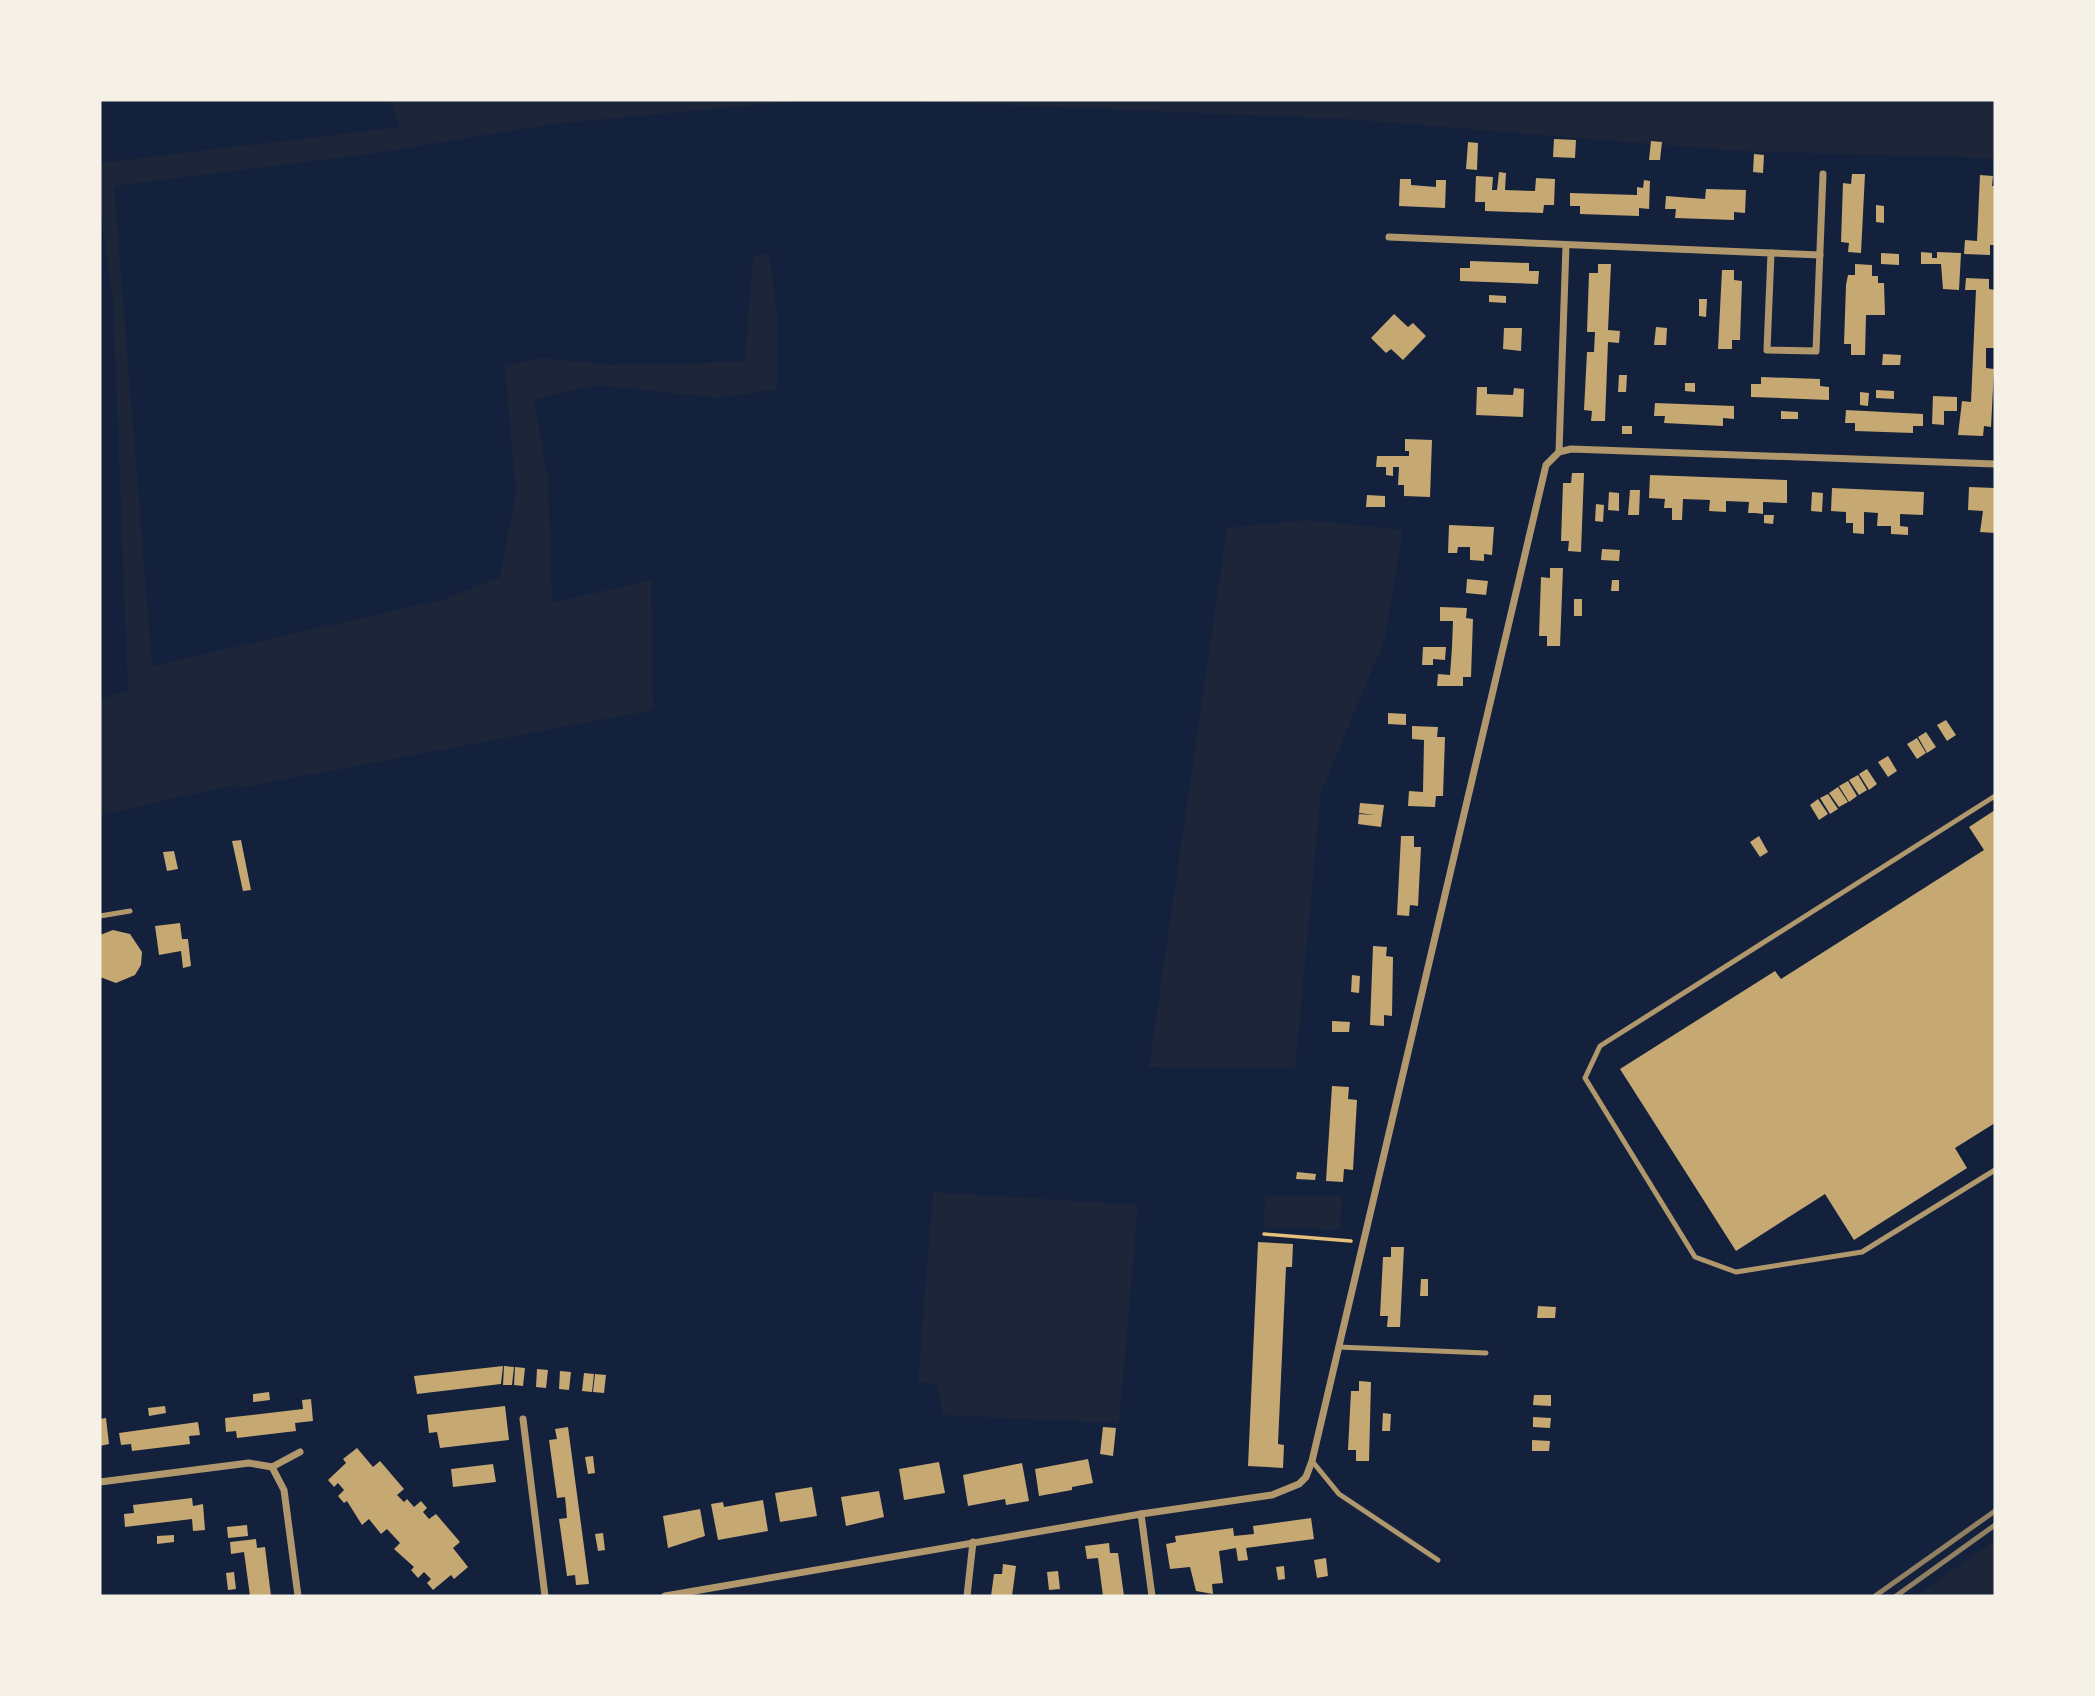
<svg xmlns="http://www.w3.org/2000/svg" width="2095" height="1696" font-family="Raleway,sans-serif">
<style>
.green{fill:#1d2539}
.building{fill:#c6a872}
.lines{fill:none;stroke-linecap:round;stroke-linejoin:round}
.path{stroke:#e5c07b;stroke-width:3.5}
.service{stroke:#b1986c;stroke-width:5}
.minor{stroke:#b1986c;stroke-width:7}
.rail{stroke:#918062;stroke-width:5}
</style>
<rect width="100%" height="100%" fill="#14213d"/>
<g class="green">
<path d="M 390,100 L 806,100 L 553,124 L 384,152 L 114,186 L 152,666 L 445,599 L 500,577 L 516,493 L 505,366 L 540,358 L 610,365 L 745,362 L 753,256 L 769,254 L 777,312 L 777,389 L 719,398 L 598,385 L 534,399 L 548,478 L 552,603 L 651,580 L 653,710 L 239,788 L 238,784 L 100,815 L 100,700 L 128,690 L 113,302 L 100,207 L 100,163 L 400,127 Z"/>
<path d="M 889,100 L 1995,100 L 1995,158 L 1740,151 L 1346,119 Z"/>
<path d="M 1307,520 L 1403,530 L 1384,642 L 1321,791 L 1295,1069 L 1149,1067 L 1227,528 Z"/>
<path d="M 933,1192 L 1138,1205 L 1119,1423 L 943,1415 L 938,1385 L 918,1382 Z"/>
<path d="M 1265,1195 L 1342,1197 L 1340,1230 L 1264,1227 Z"/>
<path d="M 1995,1541 L 1995,1596 L 1915,1596 Z"/>
</g>
<g class="building">
<path d="M 1554,139 L 1576,140 L 1575,158 L 1553,157 Z"/>
<path d="M 1651,141 L 1662,142 L 1660,160 L 1649,160 Z"/>
<path d="M 1468,142 L 1478,143 L 1477,170 L 1466,169 Z"/>
<path d="M 1754,154 L 1764,155 L 1763,173 L 1753,172 Z"/>
<path d="M 1499,172 L 1506,173 L 1505,190 L 1535,191 L 1536,178 L 1555,179 L 1554,205 L 1544,205 L 1543,213 L 1485,211 L 1485,202 L 1475,202 L 1476,176 L 1493,177 L 1492,190 L 1497,190 Z"/>
<path d="M 1852,174 L 1865,174 L 1861,253 L 1848,252 L 1849,243 L 1841,242 L 1843,183 L 1851,184 Z"/>
<path d="M 1980,175 L 1993,176 L 1992,186 L 1995,186 L 1995,245 L 1990,245 L 1990,255 L 1964,254 L 1965,240 L 1977,241 Z"/>
<path d="M 1400,179 L 1411,179 L 1411,185 L 1436,187 L 1436,180 L 1446,180 L 1445,208 L 1399,206 Z"/>
<path d="M 1644,180 L 1650,181 L 1649,209 L 1639,208 L 1639,216 L 1580,214 L 1580,206 L 1570,206 L 1570,193 L 1637,195 L 1637,187 L 1643,188 Z"/>
<path d="M 1706,189 L 1746,190 L 1745,213 L 1734,212 L 1734,220 L 1705,219 L 1675,218 L 1676,209 L 1665,209 L 1666,196 L 1705,199 Z"/>
<path d="M 1876,205 L 1884,206 L 1884,223 L 1876,222 Z"/>
<path d="M 1921,252 L 1932,253 L 1932,258 L 1937,258 L 1937,252 L 1961,253 L 1959,290 L 1943,289 L 1941,264 L 1921,264 Z"/>
<path d="M 1881,253 L 1899,254 L 1899,265 L 1881,264 Z"/>
<path d="M 1470,261 L 1529,263 L 1529,271 L 1539,271 L 1538,284 L 1460,281 L 1460,268 L 1470,268 Z"/>
<path d="M 1598,264 L 1611,264 L 1608,330 L 1620,331 L 1619,343 L 1608,342 L 1605,421 L 1591,421 L 1592,411 L 1584,410 L 1587,352 L 1594,352 L 1595,332 L 1587,332 L 1589,273 L 1598,273 Z"/>
<path d="M 1855,264 L 1872,265 L 1872,276 L 1878,276 L 1878,283 L 1884,283 L 1885,315 L 1866,315 L 1865,355 L 1851,355 L 1851,344 L 1844,344 L 1846,285 L 1848,275 L 1855,275 Z"/>
<path d="M 1722,270 L 1734,270 L 1734,280 L 1742,281 L 1740,340 L 1732,340 L 1732,349 L 1718,349 Z"/>
<path d="M 1966,278 L 1989,279 L 1989,289 L 1995,290 L 1995,348 L 1986,348 L 1986,368 L 1994,369 L 1991,427 L 1984,426 L 1983,436 L 1958,435 L 1962,401 L 1971,402 L 1976,290 L 1965,290 Z"/>
<path d="M 1489,295 L 1506,296 L 1506,303 L 1489,302 Z"/>
<path d="M 1699,299 L 1707,299 L 1706,317 L 1699,316 Z"/>
<path d="M 1394,314 L 1408,327 L 1413,323 L 1426,336 L 1403,360 L 1391,349 L 1386,353 L 1371,338 Z"/>
<path d="M 1656,327 L 1667,328 L 1666,345 L 1654,345 Z"/>
<path d="M 1504,328 L 1522,328 L 1521,351 L 1503,349 Z"/>
<path d="M 1883,354 L 1901,355 L 1900,365 L 1882,365 Z"/>
<path d="M 1619,375 L 1627,375 L 1626,392 L 1618,392 Z"/>
<path d="M 1761,377 L 1820,379 L 1820,386 L 1829,387 L 1829,400 L 1751,397 L 1751,384 L 1761,384 Z"/>
<path d="M 1685,383 L 1695,383 L 1695,392 L 1685,391 Z"/>
<path d="M 1477,387 L 1487,387 L 1487,394 L 1513,395 L 1514,388 L 1524,389 L 1523,417 L 1476,415 Z"/>
<path d="M 1876,390 L 1894,391 L 1894,399 L 1876,398 Z"/>
<path d="M 1860,392 L 1869,393 L 1868,406 L 1860,405 Z"/>
<path d="M 1933,396 L 1957,397 L 1957,411 L 1944,411 L 1944,425 L 1932,424 Z"/>
<path d="M 1655,403 L 1734,406 L 1734,419 L 1723,418 L 1723,426 L 1664,423 L 1665,416 L 1654,416 Z"/>
<path d="M 1846,410 L 1923,414 L 1923,426 L 1913,426 L 1913,433 L 1855,431 L 1855,423 L 1845,423 Z"/>
<path d="M 1781,411 L 1798,412 L 1798,419 L 1781,419 Z"/>
<rect x="1622" y="426" width="10" height="8"/>
<path d="M 1405,439 L 1432,440 L 1430,497 L 1404,496 L 1404,485 L 1398,485 L 1399,467 L 1393,467 L 1393,476 L 1386,475 L 1386,467 L 1376,467 L 1377,456 L 1409,456 L 1409,451 L 1405,451 Z"/>
<path d="M 1572,473 L 1584,473 L 1581,552 L 1568,551 L 1569,541 L 1561,541 L 1563,483 L 1571,483 Z"/>
<path d="M 1650,475 L 1787,480 L 1787,503 L 1763,502 L 1763,514 L 1755,513 L 1748,513 L 1749,502 L 1726,501 L 1726,512 L 1709,511 L 1710,500 L 1683,499 L 1682,520 L 1672,520 L 1672,508 L 1664,508 L 1665,499 L 1649,498 Z"/>
<path d="M 1969,487 L 1995,488 L 1995,533 L 1980,532 L 1983,511 L 1968,510 Z"/>
<path d="M 1832,488 L 1924,492 L 1923,515 L 1900,514 L 1900,526 L 1908,527 L 1908,535 L 1891,534 L 1891,526 L 1877,526 L 1878,513 L 1864,512 L 1864,534 L 1853,533 L 1853,523 L 1846,523 L 1846,512 L 1831,511 Z"/>
<path d="M 1630,490 L 1640,490 L 1639,515 L 1628,515 Z"/>
<path d="M 1609,492 L 1619,493 L 1619,511 L 1608,510 Z"/>
<path d="M 1812,492 L 1823,493 L 1822,512 L 1811,511 Z"/>
<path d="M 1367,495 L 1385,496 L 1385,507 L 1366,507 Z"/>
<path d="M 1596,504 L 1604,505 L 1603,522 L 1595,521 Z"/>
<path d="M 1764,515 L 1774,515 L 1773,524 L 1764,523 Z"/>
<path d="M 1449,525 L 1494,527 L 1492,555 L 1484,554 L 1484,561 L 1470,560 L 1470,547 L 1458,547 L 1457,553 L 1448,553 Z"/>
<path d="M 1602,549 L 1620,550 L 1619,561 L 1601,560 Z"/>
<path d="M 1550,568 L 1563,568 L 1560,646 L 1547,646 L 1547,636 L 1539,636 L 1541,577 L 1550,578 Z"/>
<path d="M 1467,579 L 1488,581 L 1486,595 L 1466,593 Z"/>
<path d="M 1612,580 L 1619,580 L 1619,591 L 1611,591 Z"/>
<rect x="1574" y="599" width="8" height="17"/>
<path d="M 1440,607 L 1467,608 L 1466,618 L 1473,619 L 1471,677 L 1463,677 L 1463,686 L 1437,686 L 1438,674 L 1450,675 L 1452,647 L 1453,621 L 1440,621 Z"/>
<path d="M 1423,647 L 1446,647 L 1445,660 L 1433,659 L 1433,665 L 1422,665 Z"/>
<path d="M 1388,713 L 1406,714 L 1406,725 L 1388,724 Z"/>
<path d="M 1946,720 L 1956,735 L 1947,741 L 1937,725 Z"/>
<path d="M 1412,726 L 1438,727 L 1437,737 L 1445,737 L 1443,796 L 1436,796 L 1435,807 L 1408,806 L 1409,791 L 1423,792 L 1424,740 L 1412,739 Z"/>
<path d="M 1926,732 L 1936,747 L 1927,753 L 1918,737 Z"/>
<path d="M 1917,738 L 1926,753 L 1917,759 L 1907,744 Z"/>
<path d="M 1888,756 L 1897,771 L 1888,777 L 1878,762 Z"/>
<path d="M 1867,769 L 1877,784 L 1869,790 L 1859,774 Z"/>
<path d="M 1858,775 L 1867,790 L 1859,795 L 1849,780 Z"/>
<path d="M 1848,781 L 1857,796 L 1849,802 L 1839,786 Z"/>
<path d="M 1838,787 L 1848,802 L 1839,807 L 1829,793 Z"/>
<path d="M 1828,794 L 1838,809 L 1830,814 L 1820,798 Z"/>
<path d="M 1818,799 L 1828,814 L 1819,820 L 1810,805 Z"/>
<path d="M 1360,803 L 1384,805 L 1381,827 L 1358,824 L 1359,814 L 1375,815 L 1359,813 Z"/>
<path d="M 1995,810 L 1995,1123 L 1955,1148 L 1967,1168 L 1854,1240 L 1825,1194 L 1736,1251 L 1620,1069 L 1775,971 L 1781,979 L 1984,850 L 1969,827 Z"/>
<path d="M 1401,836 L 1414,836 L 1414,847 L 1421,847 L 1418,906 L 1410,905 L 1409,916 L 1397,915 Z"/>
<path d="M 1759,836 L 1768,852 L 1760,857 L 1750,842 Z"/>
<path d="M 241,840 L 251,890 L 243,891 L 232,841 Z"/>
<path d="M 174,851 L 178,869 L 167,871 L 163,852 Z"/>
<path d="M 180,923 L 182,939 L 188,939 L 191,966 L 183,968 L 181,951 L 159,955 L 155,926 Z"/>
<path d="M 113,930 L 130,934 L 142,952 L 141,965 L 135,975 L 116,983 L 100,977 L 100,935 Z"/>
<path d="M 1373,946 L 1387,947 L 1386,956 L 1393,957 L 1392,1016 L 1384,1015 L 1384,1026 L 1370,1025 Z"/>
<path d="M 1352,975 L 1360,976 L 1359,993 L 1351,992 Z"/>
<path d="M 1332,1021 L 1350,1022 L 1349,1032 L 1332,1032 Z"/>
<path d="M 1332,1086 L 1349,1087 L 1348,1099 L 1357,1100 L 1353,1170 L 1344,1169 L 1343,1182 L 1326,1181 Z"/>
<path d="M 1297,1172 L 1316,1174 L 1315,1180 L 1296,1179 Z"/>
<path d="M 1258,1242 L 1293,1244 L 1292,1267 L 1286,1267 L 1278,1444 L 1284,1445 L 1283,1468 L 1248,1466 Z"/>
<path d="M 1391,1247 L 1404,1247 L 1400,1327 L 1387,1327 L 1388,1316 L 1380,1316 L 1383,1257 L 1391,1257 Z"/>
<path d="M 1421,1279 L 1428,1279 L 1428,1296 L 1420,1296 Z"/>
<path d="M 1538,1306 L 1556,1307 L 1555,1318 L 1537,1318 Z"/>
<path d="M 503,1366 L 501,1384 L 417,1394 L 414,1376 Z"/>
<path d="M 504,1366 L 514,1367 L 512,1385 L 503,1385 Z"/>
<path d="M 515,1367 L 525,1368 L 523,1386 L 514,1385 Z"/>
<path d="M 537,1369 L 548,1370 L 546,1388 L 536,1387 Z"/>
<path d="M 560,1371 L 571,1372 L 569,1390 L 559,1389 Z"/>
<path d="M 584,1373 L 594,1374 L 592,1392 L 582,1391 Z"/>
<path d="M 595,1374 L 606,1375 L 604,1393 L 593,1392 Z"/>
<path d="M 1359,1381 L 1371,1382 L 1369,1461 L 1356,1461 L 1356,1450 L 1348,1450 L 1351,1391 L 1359,1391 Z"/>
<path d="M 269,1392 L 270,1400 L 253,1402 L 253,1394 Z"/>
<path d="M 1534,1395 L 1551,1395 L 1551,1406 L 1533,1405 Z"/>
<path d="M 311,1399 L 313,1421 L 295,1423 L 296,1431 L 237,1438 L 236,1431 L 226,1432 L 225,1418 L 303,1409 L 302,1400 Z"/>
<path d="M 165,1406 L 166,1413 L 149,1416 L 148,1408 Z"/>
<path d="M 505,1406 L 509,1440 L 440,1448 L 437,1432 L 429,1433 L 427,1415 Z"/>
<path d="M 1383,1413 L 1391,1414 L 1390,1431 L 1382,1431 Z"/>
<path d="M 1533,1417 L 1551,1418 L 1550,1428 L 1533,1427 Z"/>
<path d="M 106,1418 L 109,1444 L 100,1446 L 100,1419 Z"/>
<path d="M 198,1422 L 200,1435 L 189,1436 L 190,1444 L 132,1451 L 131,1444 L 121,1445 L 119,1433 Z"/>
<path d="M 568,1427 L 589,1584 L 576,1585 L 575,1575 L 567,1576 L 559,1519 L 567,1518 L 566,1507 L 565,1497 L 557,1498 L 549,1440 L 557,1439 L 555,1429 Z"/>
<path d="M 1103,1427 L 1116,1428 L 1113,1456 L 1100,1454 Z"/>
<path d="M 1532,1440 L 1550,1441 L 1549,1451 L 1532,1451 Z"/>
<path d="M 357,1448 L 373,1467 L 380,1461 L 404,1489 L 397,1495 L 404,1502 L 407,1499 L 414,1507 L 421,1501 L 427,1508 L 423,1512 L 429,1519 L 436,1514 L 460,1542 L 453,1548 L 468,1567 L 454,1579 L 451,1575 L 433,1590 L 427,1583 L 431,1579 L 424,1572 L 418,1578 L 411,1570 L 414,1567 L 394,1549 L 400,1543 L 387,1529 L 381,1534 L 369,1519 L 362,1525 L 347,1501 L 344,1503 L 338,1496 L 344,1490 L 338,1483 L 334,1487 L 328,1480 L 346,1463 L 343,1459 Z"/>
<path d="M 593,1456 L 595,1473 L 588,1474 L 585,1457 Z"/>
<path d="M 1088,1459 L 1093,1483 L 1072,1487 L 1072,1490 L 1039,1496 L 1035,1469 Z"/>
<path d="M 939,1462 L 945,1493 L 904,1500 L 899,1469 Z"/>
<path d="M 1022,1463 L 1029,1501 L 1006,1505 L 1005,1499 L 968,1506 L 963,1475 Z"/>
<path d="M 493,1464 L 496,1482 L 453,1487 L 451,1469 Z"/>
<path d="M 812,1487 L 817,1516 L 780,1522 L 775,1493 Z"/>
<path d="M 879,1491 L 884,1517 L 846,1526 L 841,1497 Z"/>
<path d="M 192,1498 L 193,1506 L 203,1504 L 205,1530 L 193,1531 L 192,1519 L 125,1527 L 124,1514 L 134,1513 L 133,1505 Z"/>
<path d="M 763,1500 L 768,1531 L 718,1540 L 711,1504 L 723,1502 L 724,1507 Z"/>
<path d="M 700,1509 L 705,1536 L 668,1548 L 663,1516 Z"/>
<path d="M 1311,1518 L 1314,1539 L 1246,1548 L 1248,1560 L 1238,1561 L 1236,1548 L 1219,1551 L 1223,1583 L 1212,1584 L 1213,1594 L 1196,1591 L 1190,1567 L 1170,1569 L 1166,1544 L 1176,1542 L 1175,1536 L 1233,1528 L 1234,1536 L 1254,1534 L 1253,1526 Z"/>
<path d="M 247,1525 L 248,1536 L 228,1538 L 227,1527 Z"/>
<path d="M 603,1533 L 605,1550 L 598,1551 L 595,1534 Z"/>
<path d="M 174,1535 L 174,1542 L 157,1544 L 157,1536 Z"/>
<path d="M 256,1539 L 257,1548 L 265,1547 L 271,1596 L 250,1596 L 244,1552 L 231,1554 L 230,1542 Z"/>
<path d="M 1109,1543 L 1110,1553 L 1118,1553 L 1124,1596 L 1103,1596 L 1098,1558 L 1087,1559 L 1085,1546 Z"/>
<path d="M 1326,1558 L 1328,1576 L 1317,1578 L 1314,1560 Z"/>
<path d="M 1003,1564 L 1016,1566 L 1012,1596 L 991,1596 L 994,1574 L 1002,1574 Z"/>
<path d="M 1284,1566 L 1285,1579 L 1278,1580 L 1276,1567 Z"/>
<path d="M 1058,1571 L 1060,1589 L 1049,1590 L 1047,1572 Z"/>
<path d="M 234,1572 L 236,1589 L 228,1590 L 226,1573 Z"/>
</g>
<g class="lines">
<path class="path" d="M 1264,1234 L 1351,1241"/>
<g class="service">
<path d="M 1995,796 L 1600,1046 L 1585,1078 L 1695,1257 L 1736,1272 L 1862,1252 L 1995,1170"/>
<path d="M 100,916 L 130,911"/>
<path d="M 1338,1347 L 1486,1353"/>
<path d="M 1312,1461 L 1339,1494 L 1438,1560"/>
</g>
<g class="minor">
<path d="M 1389,237 L 1771,253 L 1767,350 L 1816,351 L 1823,174"/>
<path d="M 1771,253 L 1820,255"/>
<path d="M 1559,452 L 1566,245"/>
<path d="M 523,1419 L 545,1596"/>
<path d="M 272,1467 L 284,1490 L 298,1596"/>
<path d="M 100,1482 L 249,1463 L 272,1467 L 300,1452"/>
<path d="M 1141,1514 L 1152,1596"/>
<path d="M 665,1596 L 1141,1514 L 1272,1495 L 1299,1484 L 1306,1477 L 1312,1461 L 1546,465 L 1559,452 L 1571,449 L 1995,464"/>
<path d="M 967,1596 L 973,1542"/>
</g>
<g class="rail">
<path d="M 1875,1596 L 1995,1511"/>
<path d="M 1896,1596 L 1995,1525"/>
</g>
</g>
<rect width="2095" height="1696" fill="none" stroke="#f6f1e7" stroke-width="203"/>
</svg>
